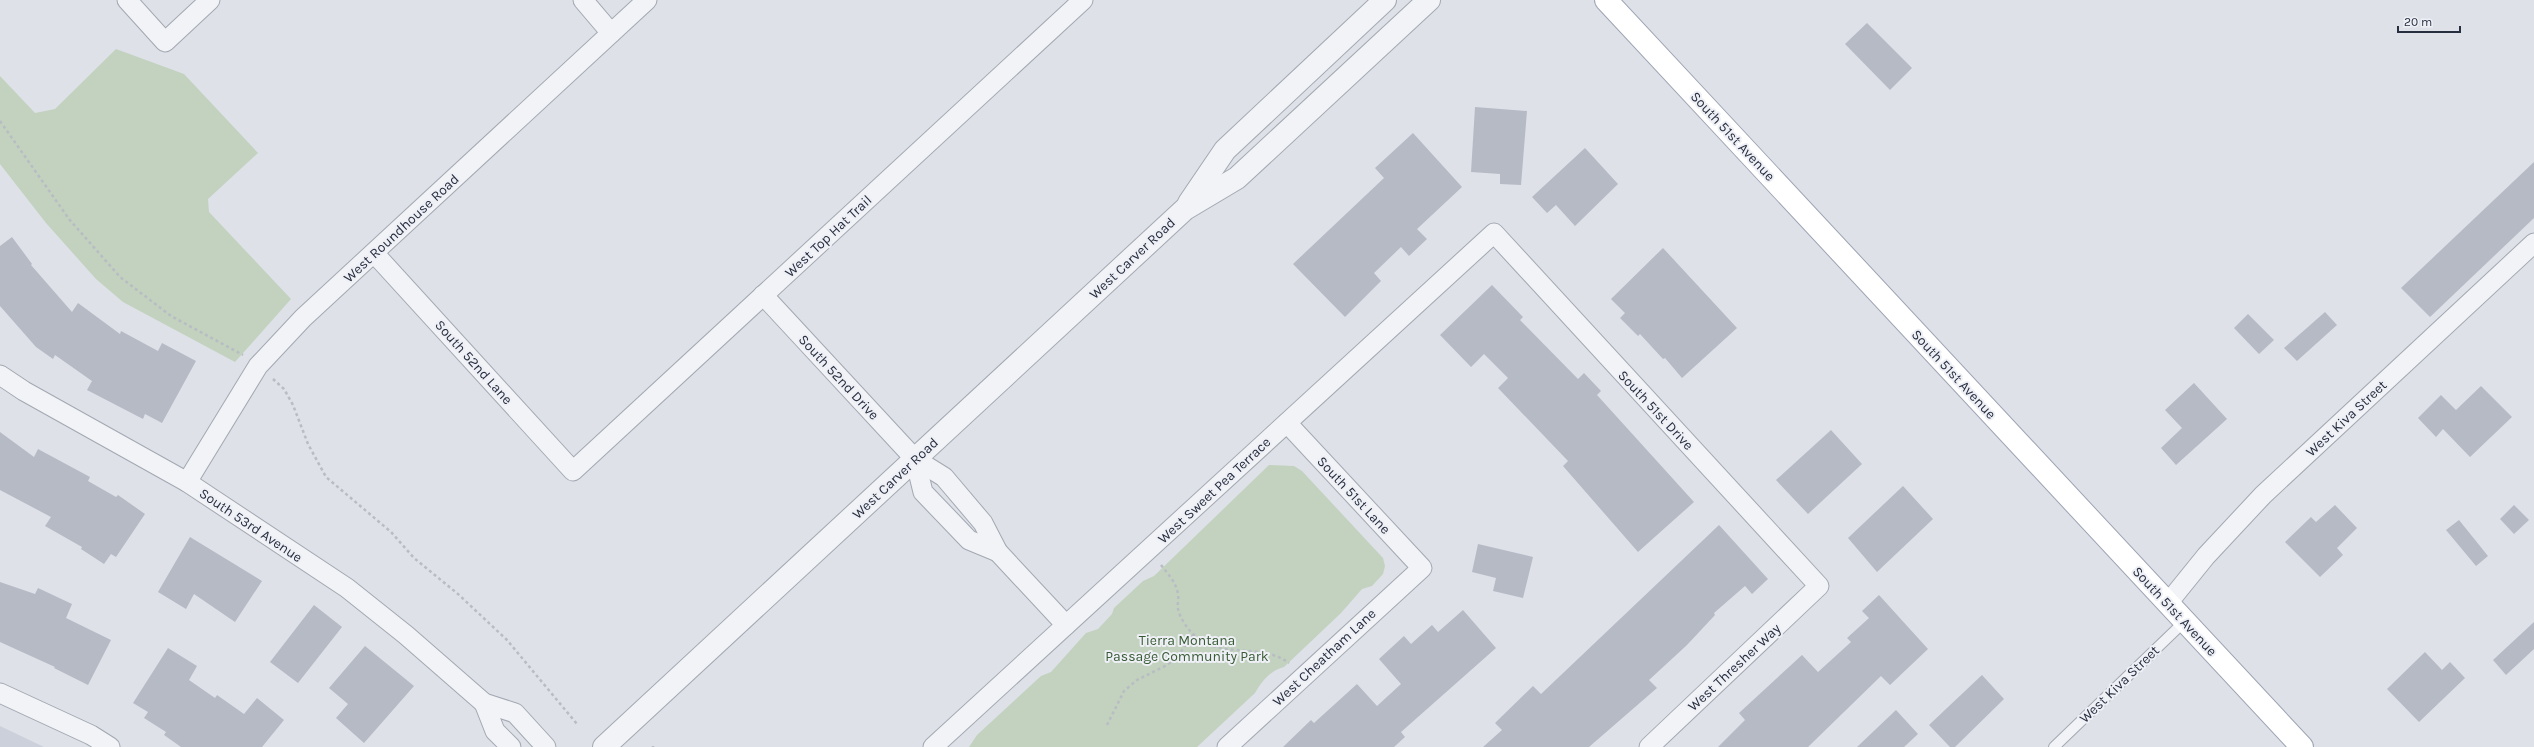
<svg xmlns="http://www.w3.org/2000/svg" width="2534" height="747" font-family="Karla,sans-serif">
<style>
.built{fill:#ccd0da}
.park{fill:#c2d2bf}
.building{fill:#b6bac5}
.lines{fill:none;stroke-linecap:round;stroke-linejoin:round}
.service-casing{stroke:#a3a8b2;stroke-width:12}
.minor-casing{stroke:#a3a8b2;stroke-width:21}
.tertiary-casing{stroke:#a3a8b2;stroke-width:24}
.primary-casing{stroke:#9ea4b4;stroke-width:24}
.path{stroke:#b8bcc3;stroke-width:2.5;stroke-dasharray:3 3;stroke-linecap:butt}
.service{stroke:#f1f3f6;stroke-width:10}
.minor{stroke:#f1f3f6;stroke-width:19}
.tertiary{stroke:#f1f3f6;stroke-width:22}
.primary{stroke:#fff;stroke-width:22}
.labels{text-anchor:middle;stroke-width:4;stroke-linejoin:round;paint-order:stroke}
.street-label{font-size:14px;fill:#272e3f;stroke:#eef0f6}
.park-label{font-size:14px;fill:#385b34;stroke:#eef0f6}
</style>
<rect width="100%" height="100%" fill="#dee1e8"/>
<path class="built" d="M 0,726 L 44,747 L 0,747 Z"/>
<g class="park">
<path d="M 116,49 L 184,74 L 258,153 L 208,199 L 209,212 L 291,299 L 235,362 L 123,302 L 96,279 L 46,223 L 0,164 L 0,76 L 35,113 L 55,109 Z"/>
<path d="M 1269,465 L 1294,466 L 1302,471 L 1383,558 L 1385,566 L 1383,574 L 1372,586 L 1362,589 L 1341,613 L 1284,667 C 1271,670 1262,681 1255,693 L 1197,747 L 969,747 L 977,735 L 1041,676 L 1051,672 L 1086,633 L 1098,629 L 1112,614 L 1114,608 L 1143,581 L 1154,576 Z"/>
</g>
<g class="building">
<path d="M 1867,23 L 1912,68 L 1890,90 L 1845,44 Z"/>
<path d="M 1475,107 L 1527,111 L 1521,185 L 1500,184 L 1500,174 L 1471,172 Z"/>
<path d="M 1413,133 L 1462,187 L 1417,229 L 1427,239 L 1409,256 L 1401,247 L 1374,273 L 1381,281 L 1345,317 L 1293,264 L 1384,178 L 1375,168 Z"/>
<path d="M 1585,148 L 1618,184 L 1575,226 L 1556,205 L 1547,213 L 1532,197 Z"/>
<path d="M 2534,162 L 2534,218 L 2430,317 L 2401,288 Z"/>
<path d="M 12,237 L 32,264 L 31,265 L 72,312 L 78,303 L 120,334 L 121,331 L 158,351 L 162,343 L 196,361 L 162,423 L 145,414 L 143,419 L 87,390 L 92,381 L 55,355 L 53,359 L 36,347 L 0,306 L 0,246 Z"/>
<path d="M 1663,248 L 1737,328 L 1682,378 L 1665,358 L 1663,359 L 1640,334 L 1638,336 L 1620,318 L 1625,313 L 1611,299 Z"/>
<path d="M 1492,285 L 1523,317 L 1520,320 L 1578,379 L 1584,373 L 1601,391 L 1597,395 L 1694,502 L 1638,552 L 1563,466 L 1568,461 L 1498,388 L 1508,378 L 1484,354 L 1471,367 L 1440,335 Z"/>
<path d="M 2325,312 L 2337,325 L 2297,361 L 2284,348 Z"/>
<path d="M 2248,314 L 2274,340 L 2259,354 L 2234,328 Z"/>
<path d="M 2194,383 L 2227,419 L 2176,465 L 2161,448 L 2182,428 L 2165,410 Z"/>
<path d="M 2481,386 L 2512,417 L 2470,457 L 2443,429 L 2436,437 L 2418,418 L 2441,395 L 2456,410 Z"/>
<path d="M 1831,430 L 1862,464 L 1808,514 L 1776,480 Z"/>
<path d="M 0,432 L 34,457 L 38,449 L 90,477 L 88,481 L 116,497 L 118,495 L 145,514 L 116,557 L 111,554 L 104,564 L 81,549 L 82,547 L 45,526 L 51,517 L 0,490 Z"/>
<path d="M 1903,486 L 1933,519 L 1877,572 L 1848,538 Z"/>
<path d="M 2335,505 L 2357,528 L 2337,548 L 2343,555 L 2320,577 L 2285,542 L 2311,517 L 2316,522 Z"/>
<path d="M 2514,505 L 2529,520 L 2514,534 L 2500,519 Z"/>
<path d="M 2459,520 L 2488,556 L 2476,566 L 2446,530 Z"/>
<path d="M 1719,525 L 1768,579 L 1752,594 L 1745,586 L 1714,613 L 1715,615 L 1687,645 L 1649,680 L 1657,688 L 1589,747 L 1483,747 L 1502,730 L 1495,723 L 1533,686 L 1541,694 Z"/>
<path d="M 190,537 L 262,581 L 235,622 L 194,594 L 186,609 L 158,592 Z"/>
<path d="M 1478,544 L 1533,557 L 1523,598 L 1493,591 L 1496,578 L 1472,572 Z"/>
<path d="M 0,582 L 35,594 L 38,588 L 72,604 L 66,618 L 111,640 L 88,685 L 54,668 L 55,667 L 0,642 Z"/>
<path d="M 1879,595 L 1928,649 L 1890,685 L 1881,676 L 1808,747 L 1718,747 L 1745,720 L 1739,713 L 1802,655 L 1818,672 L 1851,642 L 1847,638 L 1869,618 L 1862,611 Z"/>
<path d="M 314,605 L 342,627 L 298,683 L 270,662 Z"/>
<path d="M 1463,610 L 1496,648 L 1401,732 L 1405,737 L 1394,747 L 1283,747 L 1311,720 L 1314,723 L 1357,684 L 1377,706 L 1401,684 L 1379,659 L 1404,636 L 1411,644 L 1432,625 L 1438,632 Z"/>
<path d="M 2534,622 L 2534,649 L 2506,675 L 2493,660 Z"/>
<path d="M 365,646 L 414,686 L 364,743 L 336,718 L 348,704 L 329,688 Z"/>
<path d="M 168,648 L 197,666 L 189,680 L 215,698 L 217,695 L 244,714 L 257,698 L 284,720 L 262,747 L 181,747 L 164,735 L 166,732 L 144,718 L 148,712 L 133,703 Z"/>
<path d="M 2425,652 L 2442,670 L 2450,662 L 2465,678 L 2419,722 L 2387,689 Z"/>
<path d="M 1982,675 L 2004,699 L 1955,747 L 1950,747 L 1929,725 Z"/>
<path d="M 1896,710 L 1918,734 L 1904,747 L 1857,747 Z"/>
</g>
<g class="lines">
<defs>
<path id="service" d="M 2054,747 L 2185,621"/>
<g id="minor">
<path d="M 127,0 L 165,42 L 210,0"/>
<path d="M 583,0 L 611,33"/>
<path d="M 374,253 L 573,471 L 1083,0"/>
<path d="M 763,295 L 915,459 L 944,477 L 983,523 L 998,552 L 1066,625"/>
<path d="M 0,375 L 24,391 L 187,482 L 347,588 L 406,635 L 484,703 L 515,713 L 546,747"/>
<path d="M 915,459 L 923,492 L 969,540 L 998,552"/>
<path d="M 187,482 L 258,366 L 303,318 L 647,0"/>
<path d="M 2168,603 L 2206,556 L 2263,495 L 2534,243"/>
<path d="M 0,693 L 91,735 L 110,747"/>
<path d="M 484,703 L 495,731 L 511,747"/>
<path d="M 933,747 L 1494,233 L 1819,586 L 1649,747"/>
<path d="M 1227,747 L 1422,568 L 1287,423"/>
</g>
<g id="tertiary">
<path d="M 1189,203 L 1225,150 L 1385,0"/>
<path d="M 604,747 L 1185,209 L 1237,178 L 1429,0"/>
</g>
<path id="primary" d="M 1606,0 L 2302,747"/>
</defs>
<use href="#service" class="service-casing"/>
<use href="#minor" class="minor-casing"/>
<use href="#tertiary" class="tertiary-casing"/>
<use href="#primary" class="primary-casing"/>
<g class="path">
<path d="M 0,121 L 69,219 L 120,277 L 171,316 L 243,355"/>
<path d="M 273,379 L 284,389 L 293,405 L 308,444 L 326,477 L 391,532 L 414,558 L 458,594 L 507,640 L 577,724"/>
<path d="M 1161,565 C 1168,574 1176,582 1178,594 C 1179,599 1177,604 1178,609 C 1180,619 1190,633 1199,639 C 1226,658 1262,643 1289,663"/>
<path d="M 1107,725 L 1124,691 L 1137,680 L 1167,665 L 1177,657 L 1194,634"/>
<path d="M 653,746 L 653,747"/>
</g>
<use href="#service" class="service"/>
<use href="#minor" class="minor"/>
<use href="#tertiary" class="tertiary"/>
<use href="#primary" class="primary"/>
</g>
<g class="labels">
<g class="street-label">
<text transform="translate(1733 136) rotate(47)" y="5">South 51st Avenue</text>
<text transform="translate(401 228) rotate(-43)" y="5">West Roundhouse Road</text>
<text transform="translate(828 236) rotate(-43)" y="5">West Top Hat Trail</text>
<text transform="translate(1132 258) rotate(-43)" y="5">West Carver Road</text>
<text transform="translate(474 362) rotate(48)" y="5">South 52nd Lane</text>
<text transform="translate(1954 374) rotate(47)" y="5">South 51st Avenue</text>
<text transform="translate(839 377) rotate(47)" y="5">South 52nd Drive</text>
<text transform="translate(1656 410) rotate(47)" y="5">South 51st Drive</text>
<text transform="translate(2346 418) rotate(-43)" y="5">West Kiva Street</text>
<text transform="translate(895 478) rotate(-43)" y="5">West Carver Road</text>
<text transform="translate(1214 490) rotate(-43)" y="5">West Sweet Pea Terrace</text>
<text transform="translate(1354 495) rotate(47)" y="5">South 51st Lane</text>
<text transform="translate(251 525) rotate(34)" y="5">South 53rd Avenue</text>
<text transform="translate(2175 611) rotate(47)" y="5">South 51st Avenue</text>
<text transform="translate(1324 657) rotate(-43)" y="5">West Cheatham Lane</text>
<text transform="translate(1734 667) rotate(-43)" y="5">West Thresher Way</text>
<text transform="translate(2119 684) rotate(-44)" y="5">West Kiva Street</text>
</g>
<g class="park-label">
<text x="1187" y="645">Tierra Montana<tspan x="1187" dy="16">Passage Community Park</tspan></text>
</g>
</g>
<path d="M2398 26v6h62v-6" fill="none" stroke="#272e3f" stroke-width="2"/>
<text x="2404" y="26" font-size="12" fill="#272e3f" stroke="#eef0f6" stroke-width="3" paint-order="stroke">20 m</text>
</svg>
